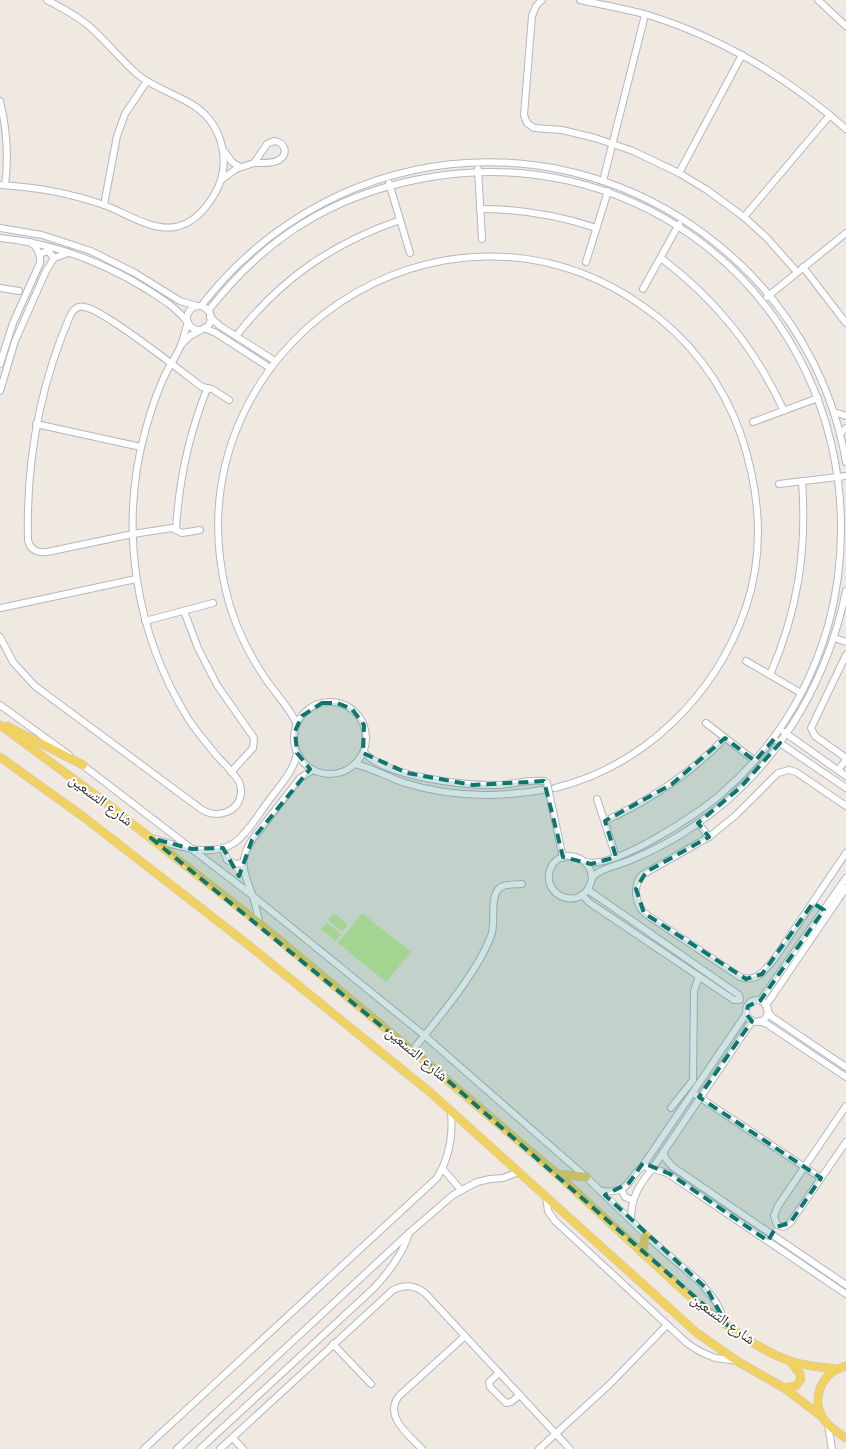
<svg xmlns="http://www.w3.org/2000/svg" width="846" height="1449" font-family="Inter,'Noto Naskh Arabic',sans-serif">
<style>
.pitch{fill:#c9ec9a}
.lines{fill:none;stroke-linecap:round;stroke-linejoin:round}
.minor-casing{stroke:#b4b7c1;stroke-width:8}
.major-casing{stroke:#c9c9c9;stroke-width:9}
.minor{stroke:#fff;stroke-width:6}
.major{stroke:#f2d163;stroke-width:8}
.marked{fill:#0f766e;fill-opacity:0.2;stroke:#0f766e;stroke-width:4;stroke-dasharray:10 6;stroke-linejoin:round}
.labels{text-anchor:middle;stroke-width:4;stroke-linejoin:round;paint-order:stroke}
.street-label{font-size:15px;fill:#2e2e2e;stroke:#fff}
</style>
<rect width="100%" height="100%" fill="#efe9e1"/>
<g class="pitch">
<path d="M 334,913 L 348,925 L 342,932 L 328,920 Z"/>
<path d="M 362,913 L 411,952 L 386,982 L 338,943 Z"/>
<path d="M 327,923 L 341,934 L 335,941 L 321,929 Z"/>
</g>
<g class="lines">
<defs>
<g id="minor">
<path d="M 542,0 L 536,6 L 532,16 L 524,115 L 527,123 L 534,128 L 562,130 L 595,138 L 633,151 L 679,173 L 707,190 L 744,217 L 767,238 L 797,272"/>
<path d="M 580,0 C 603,5 626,9 648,15 C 722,38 788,78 846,129"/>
<path d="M 818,0 L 846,26"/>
<path d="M 0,101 C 7,130 9,156 5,185"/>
<path d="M 274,141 C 285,142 289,154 279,160 C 272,164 262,163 254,163 L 267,144 Z"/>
<path d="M 224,151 L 232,162 L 240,167"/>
<path d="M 478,169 L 482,239"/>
<path d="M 679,173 L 742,55"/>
<path d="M 221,180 L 236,169 L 254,163"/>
<path d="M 603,181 L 645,15"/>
<path d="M 389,183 L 410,253"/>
<path d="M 0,185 C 35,187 70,193 104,205 C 126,213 151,231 175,227 C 193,224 205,210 214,195 C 232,166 224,127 196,107 C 177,94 155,89 137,74 C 120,59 106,41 89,26 C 76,15 62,8 47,0"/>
<path d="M 104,205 L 117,136 L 125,114 L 147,81"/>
<path d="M 480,209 C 521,209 558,215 596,228"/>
<path d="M 744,217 L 830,115"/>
<path d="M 0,228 L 42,235 L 91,251 L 135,273 L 180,301 L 197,306"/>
<path d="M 0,238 C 53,243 103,262 148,290 C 162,299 177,308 187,322"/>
<path d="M 39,254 L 48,251 L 54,258"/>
<path d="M 661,258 C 716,300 754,347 784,411"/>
<path d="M 586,262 L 608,191"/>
<path d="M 803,267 L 846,323"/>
<path d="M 0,288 L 19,291"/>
<path d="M 643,289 L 679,224"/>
<path d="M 767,297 L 846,233"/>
<path d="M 201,306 C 340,127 594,113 752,276 C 801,327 834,392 846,462"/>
<circle cx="199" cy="318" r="12"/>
<path d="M 208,311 C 264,239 331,196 420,179 C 623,139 810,275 838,480 C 844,529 841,579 828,626 C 809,692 773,749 721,794 C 698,814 614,870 585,862"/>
<path d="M 210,317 L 220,326 L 275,361"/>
<path d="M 204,328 L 216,333 L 270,368"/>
<path d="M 236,336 C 281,279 331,244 400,220"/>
<path d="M 181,345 L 190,336 L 201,330"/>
<path d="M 0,364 L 13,323 L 40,263 C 41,254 37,247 30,242"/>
<path d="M 0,391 L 15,341 L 46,271 L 54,258 L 68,253"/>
<path d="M 834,412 L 846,416"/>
<path d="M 753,422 L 818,398"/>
<path d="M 36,424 L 141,447"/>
<path d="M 840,434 L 846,428"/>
<path d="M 779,484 L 846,476"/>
<path d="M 176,529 C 179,480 189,434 207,389"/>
<path d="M 200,530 L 182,533 L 172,528 L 133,534 L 47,552 C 37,553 30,550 28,540 C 26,462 39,388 70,316 C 73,310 77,305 84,307 C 93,308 104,316 112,321 C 143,341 172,364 202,387 L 212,389 L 229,400"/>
<path d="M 1,608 L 136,579"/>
<path d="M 184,611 L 198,648 L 217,685 L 254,738 L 253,748 L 231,772"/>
<path d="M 145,621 L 213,603"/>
<path d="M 0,637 L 13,662 L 35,686 L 201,809 C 216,819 239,813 241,793 C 241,789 241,785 239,782 C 234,772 224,764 217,756 C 207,744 197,732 189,720 C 135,634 118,526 146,428 C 151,410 157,392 165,375 C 170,365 177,355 181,345 C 184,337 185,330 188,323"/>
<path d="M 834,638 L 846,642"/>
<path d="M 846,655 L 811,728 L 815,736 L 846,758"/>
<path d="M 746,661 L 801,693"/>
<path d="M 770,675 C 798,610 807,551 802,481"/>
<circle cx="330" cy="738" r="36"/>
<path d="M 0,705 L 69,755"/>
<path d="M 706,723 L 755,761"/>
<path d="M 297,724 C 289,707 275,693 265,678 C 246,650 232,619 225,587 C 172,346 443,164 644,307 C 689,338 723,383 741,435 C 760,492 765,553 745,610 C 715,696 644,766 555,788"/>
<path d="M 784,732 L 846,776"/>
<path d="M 777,741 L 846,788"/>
<path d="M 364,752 C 384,777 467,786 499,785 C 513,784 531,779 544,781 L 547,783 L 563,858"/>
<path d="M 80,763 L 253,896 L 425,1036 L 586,1177 L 651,1240 L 701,1283 L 716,1302 L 727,1325"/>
<path d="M 355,764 C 372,768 388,777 405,783 C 453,798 499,798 548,789"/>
<path d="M 838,770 L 846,760"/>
<path d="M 597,799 L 616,857"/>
<path d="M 846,806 L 796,772 L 789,770 L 778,773 L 736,815 L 709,837 L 642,875 C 632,886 635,906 647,915 L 740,977 C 757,983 765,970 775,958 L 846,853"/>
<path d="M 605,821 C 650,800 690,774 725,738"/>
<path d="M 698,823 L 709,837"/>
<path d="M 152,838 C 175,846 212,858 234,843 C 249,832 259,813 270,799 C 281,784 294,771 297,753"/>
<path d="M 223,848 L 227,860 L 235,864 L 243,863"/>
<path d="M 592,878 C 590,851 553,848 549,874 C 546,898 579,908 589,887 C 592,882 591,877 596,874 C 605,867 620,865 631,860 C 652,851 672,841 691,828 C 774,773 826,687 846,591"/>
<path d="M 582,895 L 590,903 L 734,1000 L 740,1000 L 739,995 L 588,890"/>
<path d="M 260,924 C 257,915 256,905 253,897 C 245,874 237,863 252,840 L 300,778 L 313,770"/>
<circle cx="757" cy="1011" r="11"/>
<path d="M 760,1001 L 846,878"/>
<path d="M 765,1005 L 769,1001 L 846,888"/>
<path d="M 767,1010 L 772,1017 L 846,1067"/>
<path d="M 759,1021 L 767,1024 L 846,1077"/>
<path d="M 412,1051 C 438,1018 476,975 491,936 C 496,923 490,902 497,891 C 502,883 513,885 522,884"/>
<path d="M 696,1095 L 821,1178"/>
<path d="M 846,1106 L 778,1206 L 774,1216 L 777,1225 L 784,1227 L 790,1223 L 846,1142"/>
<path d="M 671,1108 L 693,1080 L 694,991 L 699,976"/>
<path d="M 663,1152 L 666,1159 L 673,1167 L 846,1285"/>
<path d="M 642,1167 L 746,1014"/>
<path d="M 443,1169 L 461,1190"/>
<path d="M 621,1189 L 625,1197 L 632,1200"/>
<path d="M 601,1191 C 631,1194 626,1180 643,1166 L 667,1173 L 846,1294"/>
<path d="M 546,1197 L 548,1211 L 555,1221 L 688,1344 L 701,1352 L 715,1358 L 737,1361"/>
<path d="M 631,1219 C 631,1198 639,1185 652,1169 L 752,1021"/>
<path d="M 333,1344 L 371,1384"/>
<path d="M 499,1373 L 489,1382 L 490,1387 L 506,1403 L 511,1402 L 520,1395"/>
<path d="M 828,1425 L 832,1449"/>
<path d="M 233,1438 L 243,1449"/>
<path d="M 144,1449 L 437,1178 C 449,1158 453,1135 451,1113"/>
<path d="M 177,1449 L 409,1233 L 453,1195 L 477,1182 L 490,1179 L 503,1178 L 519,1172"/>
<path d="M 200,1449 L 374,1288 C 389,1272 403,1254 409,1233"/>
<path d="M 220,1449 L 393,1290 C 405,1284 414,1285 425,1293 L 570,1449"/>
<path d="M 422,1449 C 409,1435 383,1416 399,1396 L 465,1336"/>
<path d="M 539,1449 L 610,1384 L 667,1325"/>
</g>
<g id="major">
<path d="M 0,725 L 102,800 L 260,924 L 446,1079 L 557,1174 L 698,1304 C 725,1324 758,1350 790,1361 C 805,1366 820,1367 836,1369"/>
<path d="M 7,726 L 83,765"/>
<path d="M 0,757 L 85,818 L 246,943 L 431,1093 L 697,1333 L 737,1361 L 784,1388 L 821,1416"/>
<path d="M 557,1174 L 586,1177"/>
<path d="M 642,1253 L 646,1235"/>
<path d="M 846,1366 C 822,1372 809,1399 825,1421 C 830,1428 838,1433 846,1438"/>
<path d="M 784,1388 L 796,1386 L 801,1379 L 800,1374 L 790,1361"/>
</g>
</defs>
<use href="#minor" class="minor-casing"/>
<use href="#major" class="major-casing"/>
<use href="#minor" class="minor"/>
<use href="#major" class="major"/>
</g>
<path class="marked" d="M 322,703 L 337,703 L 352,709 L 364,725 L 363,753 L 407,773 L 473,785 L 544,781 L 563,857 L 591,864 L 616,857 L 605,821 L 672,784 L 725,738 L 755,761 L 774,739 L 780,743 L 741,787 L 698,823 L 709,837 L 646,872 L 636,889 L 644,913 L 746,979 L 762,974 L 813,903 L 824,910 L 760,1001 L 748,1006 L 746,1014 L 752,1021 L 699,1097 L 821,1178 L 790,1223 L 776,1227 L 768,1241 L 670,1174 L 643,1163 L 629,1183 L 605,1195 L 707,1289 L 727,1325 L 446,1079 L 151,838 L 192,849 L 223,848 L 239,876 L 252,840 L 310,769 L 297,753 L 295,731 L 302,716 Z"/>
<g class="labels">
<g class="street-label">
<text transform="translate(101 800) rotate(37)" y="5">شارع التسعين</text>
<text transform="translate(417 1054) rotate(40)" y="5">شارع التسعين</text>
<text transform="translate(723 1319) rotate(36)" y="5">شارع التسعين</text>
</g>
</g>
</svg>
